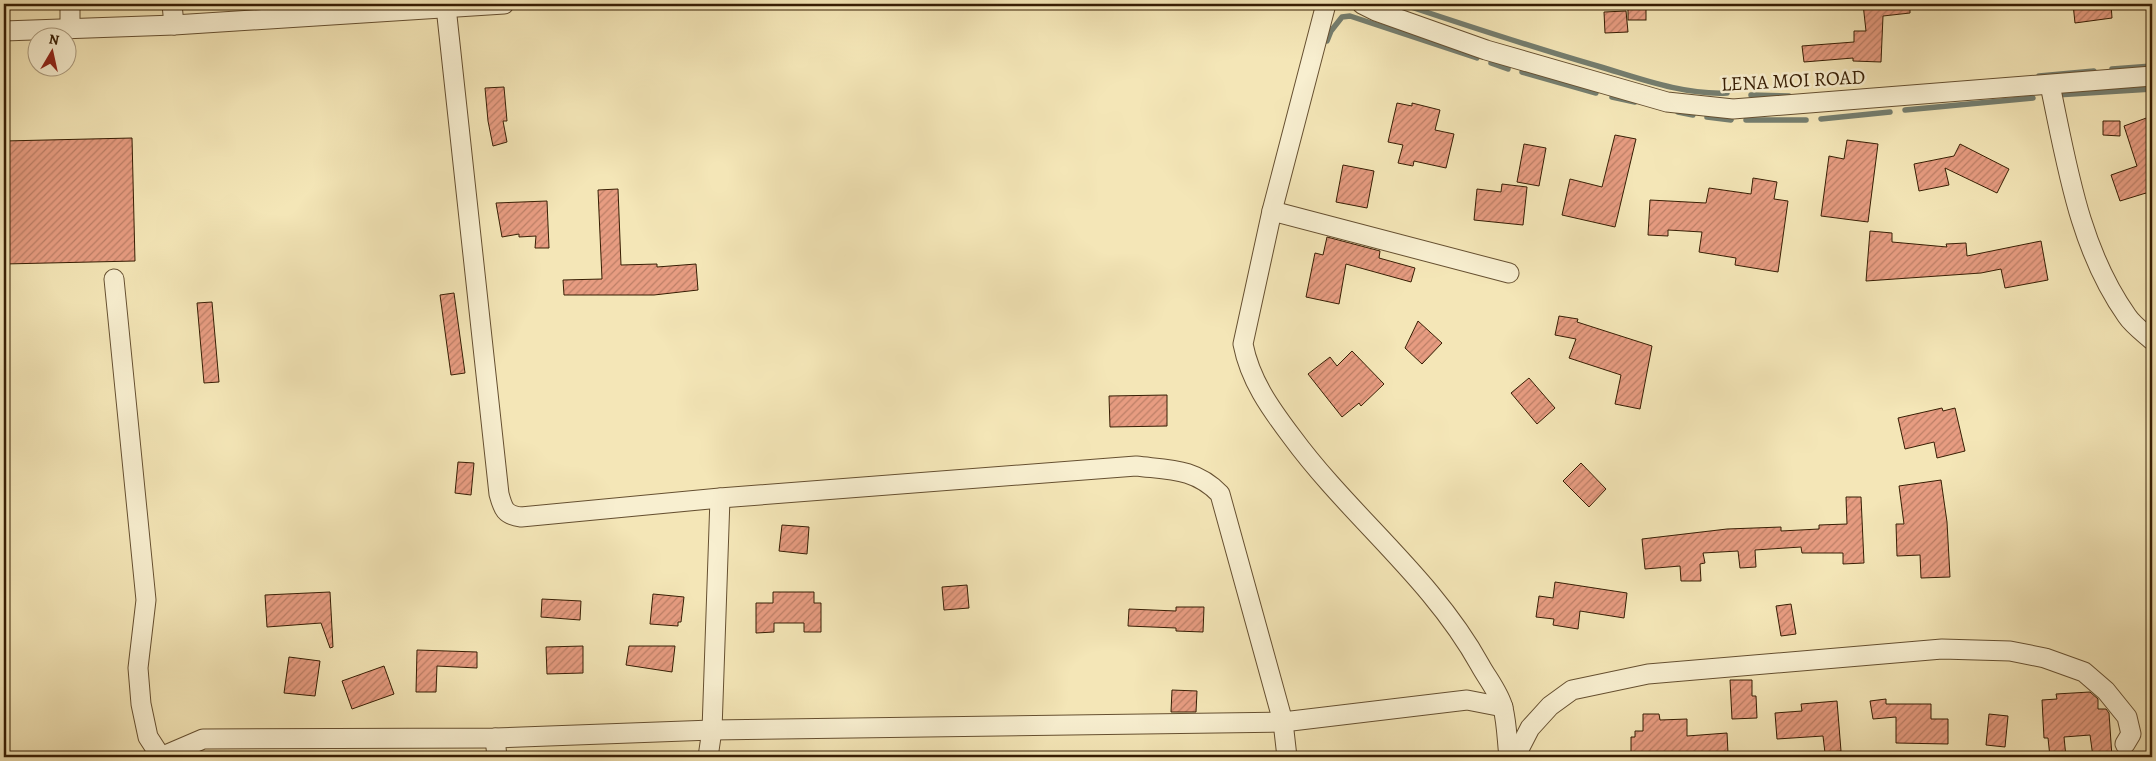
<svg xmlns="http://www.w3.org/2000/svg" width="2156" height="761" font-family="Alegreya,serif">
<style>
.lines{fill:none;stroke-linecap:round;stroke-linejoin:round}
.stream{stroke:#757e6f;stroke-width:5.5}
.building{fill:url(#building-hatch);stroke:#371e04}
.street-casing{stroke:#665031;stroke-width:21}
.street{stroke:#f8efd0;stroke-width:19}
.labels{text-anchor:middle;stroke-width:5;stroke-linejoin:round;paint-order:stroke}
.street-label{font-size:20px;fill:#371e04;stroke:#f8efd0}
</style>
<defs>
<pattern id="building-hatch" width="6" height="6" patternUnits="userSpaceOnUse" patternTransform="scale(1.25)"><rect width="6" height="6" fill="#e79c81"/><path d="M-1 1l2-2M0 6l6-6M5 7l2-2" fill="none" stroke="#bc7f67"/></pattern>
</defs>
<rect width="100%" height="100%" fill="#f4e6b7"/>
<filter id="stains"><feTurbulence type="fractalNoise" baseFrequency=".004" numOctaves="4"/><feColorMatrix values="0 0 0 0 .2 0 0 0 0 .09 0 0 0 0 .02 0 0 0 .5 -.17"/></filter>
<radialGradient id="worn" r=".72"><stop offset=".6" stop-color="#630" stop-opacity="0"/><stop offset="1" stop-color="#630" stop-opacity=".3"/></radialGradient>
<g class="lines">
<g class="stream">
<path d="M 1402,4 C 1468,26 1534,48 1601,67 C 1641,79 1684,95 1727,93"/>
<path d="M 1327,41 L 1331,31 L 1342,17 L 1350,16 L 1477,58"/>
<path d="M 1491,63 L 1508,69"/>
<path d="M 2112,69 L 2152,66"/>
<path d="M 1522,72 L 1596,93"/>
<path d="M 2039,76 L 2094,71"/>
<path d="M 1751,95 L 1789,96"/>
<path d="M 2056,95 L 2152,89"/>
<path d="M 1612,97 L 1635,102"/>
<path d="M 1905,110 L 2033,98"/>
<path d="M 1678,112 L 1693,115"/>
<path d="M 1707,117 L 1731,120"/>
<path d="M 1821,119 L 1890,112"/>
<path d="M 1746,120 L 1806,120"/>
</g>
</g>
<g class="building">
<rect x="1628" y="4" width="18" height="16"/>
<path d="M 1863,4 L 1910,4 L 1910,13 L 1883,16 L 1881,62 L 1853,61 L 1853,58 L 1804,62 L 1802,46 L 1854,42 L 1854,31 L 1866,31 Z"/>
<path d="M 2073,4 L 2111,4 L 2112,18 L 2075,23 Z"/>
<path d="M 1626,11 L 1628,32 L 1605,33 L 1604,12 Z"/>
<path d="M 504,87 L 507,121 L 503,121 L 507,142 L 493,146 L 488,121 L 485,88 Z"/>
<path d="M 1397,103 L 1412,106 L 1412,103 L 1440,110 L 1435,130 L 1454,134 L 1446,168 L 1414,161 L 1413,166 L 1398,163 L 1403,145 L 1388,142 Z"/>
<path d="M 2152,116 L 2152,202 L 2150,202 L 2146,193 L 2120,201 L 2111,175 L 2137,166 L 2124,126 Z"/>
<path d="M 2103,121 L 2120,121 L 2120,136 L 2103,135 Z"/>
<path d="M 1615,135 L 1636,139 L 1615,227 L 1562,215 L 1570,179 L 1602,187 Z"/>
<path d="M 132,138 L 135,261 L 4,264 L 4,141 Z"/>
<path d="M 1847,140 L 1878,144 L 1868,222 L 1821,216 L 1829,156 L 1844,159 Z"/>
<path d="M 1524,144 L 1546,148 L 1539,186 L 1517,182 Z"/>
<path d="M 1960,144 L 2009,169 L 1997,193 L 1945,168 L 1949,185 L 1919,191 L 1914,164 L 1954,156 Z"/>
<path d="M 1343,165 L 1374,171 L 1367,208 L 1336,202 Z"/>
<path d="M 1753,178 L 1777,182 L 1774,199 L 1788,201 L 1778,272 L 1735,265 L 1736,258 L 1699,252 L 1702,232 L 1668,230 L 1668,236 L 1648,235 L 1650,200 L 1706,203 L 1709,188 L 1751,194 Z"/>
<path d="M 1502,184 L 1527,187 L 1523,225 L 1474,220 L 1477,189 L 1501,192 Z"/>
<path d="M 618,189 L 621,265 L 657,264 L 657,267 L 696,264 L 698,290 L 654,295 L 564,295 L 563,280 L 602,279 L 598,190 Z"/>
<path d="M 547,201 L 549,248 L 535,248 L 536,236 L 519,237 L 519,234 L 502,237 L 496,203 Z"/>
<path d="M 1870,231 L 1892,233 L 1892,242 L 1947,247 L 1946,244 L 1966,243 L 1967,256 L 2041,241 L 2048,280 L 2005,288 L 2001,269 L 1981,273 L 1866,281 Z"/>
<path d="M 1327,237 L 1380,251 L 1379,258 L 1415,268 L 1411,282 L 1346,264 L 1339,304 L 1306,297 L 1315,253 L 1323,255 Z"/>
<path d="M 454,293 L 465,373 L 451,375 L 440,295 Z"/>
<path d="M 212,302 L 219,382 L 204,383 L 197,303 Z"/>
<path d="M 1559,316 L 1578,319 L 1577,322 L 1652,346 L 1640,409 L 1615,404 L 1621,375 L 1569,358 L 1576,339 L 1555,335 Z"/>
<path d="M 1418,321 L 1442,343 L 1422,364 L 1405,348 Z"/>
<path d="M 1352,351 L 1384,384 L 1361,406 L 1359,403 L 1342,417 L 1308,374 L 1330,357 L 1337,366 Z"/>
<path d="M 1529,378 L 1555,408 L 1537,424 L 1511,393 Z"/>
<path d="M 1167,395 L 1167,426 L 1110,427 L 1109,396 Z"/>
<path d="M 1942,408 L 1943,411 L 1955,408 L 1965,451 L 1937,458 L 1934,442 L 1905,449 L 1898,418 Z"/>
<path d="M 458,462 L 474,463 L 471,495 L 455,493 Z"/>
<path d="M 1581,463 L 1606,489 L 1589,507 L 1563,481 Z"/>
<path d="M 1941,480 L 1947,522 L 1950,577 L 1921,578 L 1920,555 L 1897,556 L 1896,524 L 1904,524 L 1899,486 Z"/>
<path d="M 1846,497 L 1861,497 L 1864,563 L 1843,564 L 1843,553 L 1802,553 L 1801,547 L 1755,550 L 1756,567 L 1740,568 L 1738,551 L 1703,553 L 1705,563 L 1700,564 L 1701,581 L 1681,581 L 1680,566 L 1645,569 L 1642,539 L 1727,529 L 1781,527 L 1781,531 L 1819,529 L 1819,525 L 1847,524 Z"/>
<path d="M 782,525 L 809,527 L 807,554 L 779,551 Z"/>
<path d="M 1555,582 L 1627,593 L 1624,618 L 1580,611 L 1578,629 L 1553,625 L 1554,619 L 1536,617 L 1539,596 L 1553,598 Z"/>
<path d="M 967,585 L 969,608 L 944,610 L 942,587 Z"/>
<path d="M 330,592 L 333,647 L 330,648 L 321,623 L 267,627 L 265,595 Z"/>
<path d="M 773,592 L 814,592 L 814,603 L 821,603 L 821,632 L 804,632 L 804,623 L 774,623 L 774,632 L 756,633 L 756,603 L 773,603 Z"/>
<path d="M 653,594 L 684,597 L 681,622 L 678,622 L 678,626 L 650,624 Z"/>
<path d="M 542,599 L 581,601 L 580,620 L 541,617 Z"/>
<path d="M 1791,604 L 1796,634 L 1781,636 L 1776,606 Z"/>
<path d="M 1176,607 L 1204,607 L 1203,632 L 1176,631 L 1176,628 L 1128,626 L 1129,609 L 1176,611 Z"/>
<path d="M 583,646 L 583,673 L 547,674 L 546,647 Z"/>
<path d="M 629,646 L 675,646 L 672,672 L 626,665 Z"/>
<path d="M 417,650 L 477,652 L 477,668 L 437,666 L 436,692 L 416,692 Z"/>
<path d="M 289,657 L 320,661 L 315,696 L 284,693 Z"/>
<path d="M 384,666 L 394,694 L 352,709 L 342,681 Z"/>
<path d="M 1730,680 L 1752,680 L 1752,696 L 1756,696 L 1757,718 L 1732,719 Z"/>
<path d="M 1172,690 L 1197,691 L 1196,712 L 1171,712 Z"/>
<path d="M 2090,692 L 2098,699 L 2098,709 L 2106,709 L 2109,713 L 2112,757 L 2093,757 L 2090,735 L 2064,737 L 2066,757 L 2050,757 L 2048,738 L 2044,738 L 2042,700 L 2057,699 L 2056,694 Z"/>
<path d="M 1886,699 L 1886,704 L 1931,704 L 1931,719 L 1948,719 L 1948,744 L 1896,743 L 1896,717 L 1873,719 L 1870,701 Z"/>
<path d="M 1837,701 L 1841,751 L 1825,753 L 1823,736 L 1777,739 L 1775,713 L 1802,711 L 1801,704 Z"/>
<path d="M 1643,714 L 1659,714 L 1660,720 L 1687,719 L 1687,736 L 1727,733 L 1728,753 L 1688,757 L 1631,757 L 1631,737 L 1635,737 L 1635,731 L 1643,731 Z"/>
<path d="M 1989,714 L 2008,716 L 2005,747 L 1986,745 Z"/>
</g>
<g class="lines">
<defs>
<g id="street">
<path d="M 172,4 L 174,25"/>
<path d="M 1326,4 L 1272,211 L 1243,344 C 1250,380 1270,408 1292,437 C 1350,516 1432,578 1480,665 C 1487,678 1500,694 1503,708 C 1507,724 1507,741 1509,757"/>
<path d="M 1362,4 L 1376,11 L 1486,50 L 1667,102 L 1733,109 L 2152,76"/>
<path d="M 446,7 L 499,494 C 503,509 505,515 521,517 L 720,498 L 1136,466 C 1169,470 1195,468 1220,494 L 1283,722 L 1287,757"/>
<path d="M 70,28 L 70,4"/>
<path d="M 4,31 L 174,25 L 504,4"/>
<path d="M 2050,85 C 2067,165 2079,248 2127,316 C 2133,325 2144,333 2152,340"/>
<path d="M 1272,211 L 1509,273"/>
<path d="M 114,279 L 146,600 L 138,668 L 141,704 L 148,737 L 161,757"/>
<path d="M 495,738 L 497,757"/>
<path d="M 161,757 L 203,739 L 495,738 L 712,730 L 1283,722 L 1467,700 L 1503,707"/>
<path d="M 708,757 L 712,730 L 720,498"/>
<path d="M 1515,757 L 1530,728 L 1550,706 L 1572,690 L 1648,674 L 1942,649 L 2010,651 L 2045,658 L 2084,672 L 2106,691 L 2127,717 L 2131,734 L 2125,744"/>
</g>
</defs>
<use href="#street" class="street-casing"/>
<use href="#street" class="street"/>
</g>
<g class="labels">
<g class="street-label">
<text transform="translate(1793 80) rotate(-3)" y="7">LENA MOI ROAD</text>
</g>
</g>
<rect width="2156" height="761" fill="none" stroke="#f4e6b7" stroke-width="20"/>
<rect x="5" y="5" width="2146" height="751" fill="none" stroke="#371e04" stroke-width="2.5"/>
<rect x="10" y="10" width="2136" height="741" fill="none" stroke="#371e04"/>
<g transform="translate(52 52) rotate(9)"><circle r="24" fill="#f8efd0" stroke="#ab9b7e"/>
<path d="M0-4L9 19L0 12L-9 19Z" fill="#8f2418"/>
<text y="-8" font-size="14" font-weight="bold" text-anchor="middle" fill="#371e04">N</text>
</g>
<rect width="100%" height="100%" filter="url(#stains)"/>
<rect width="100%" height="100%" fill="url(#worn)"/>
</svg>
